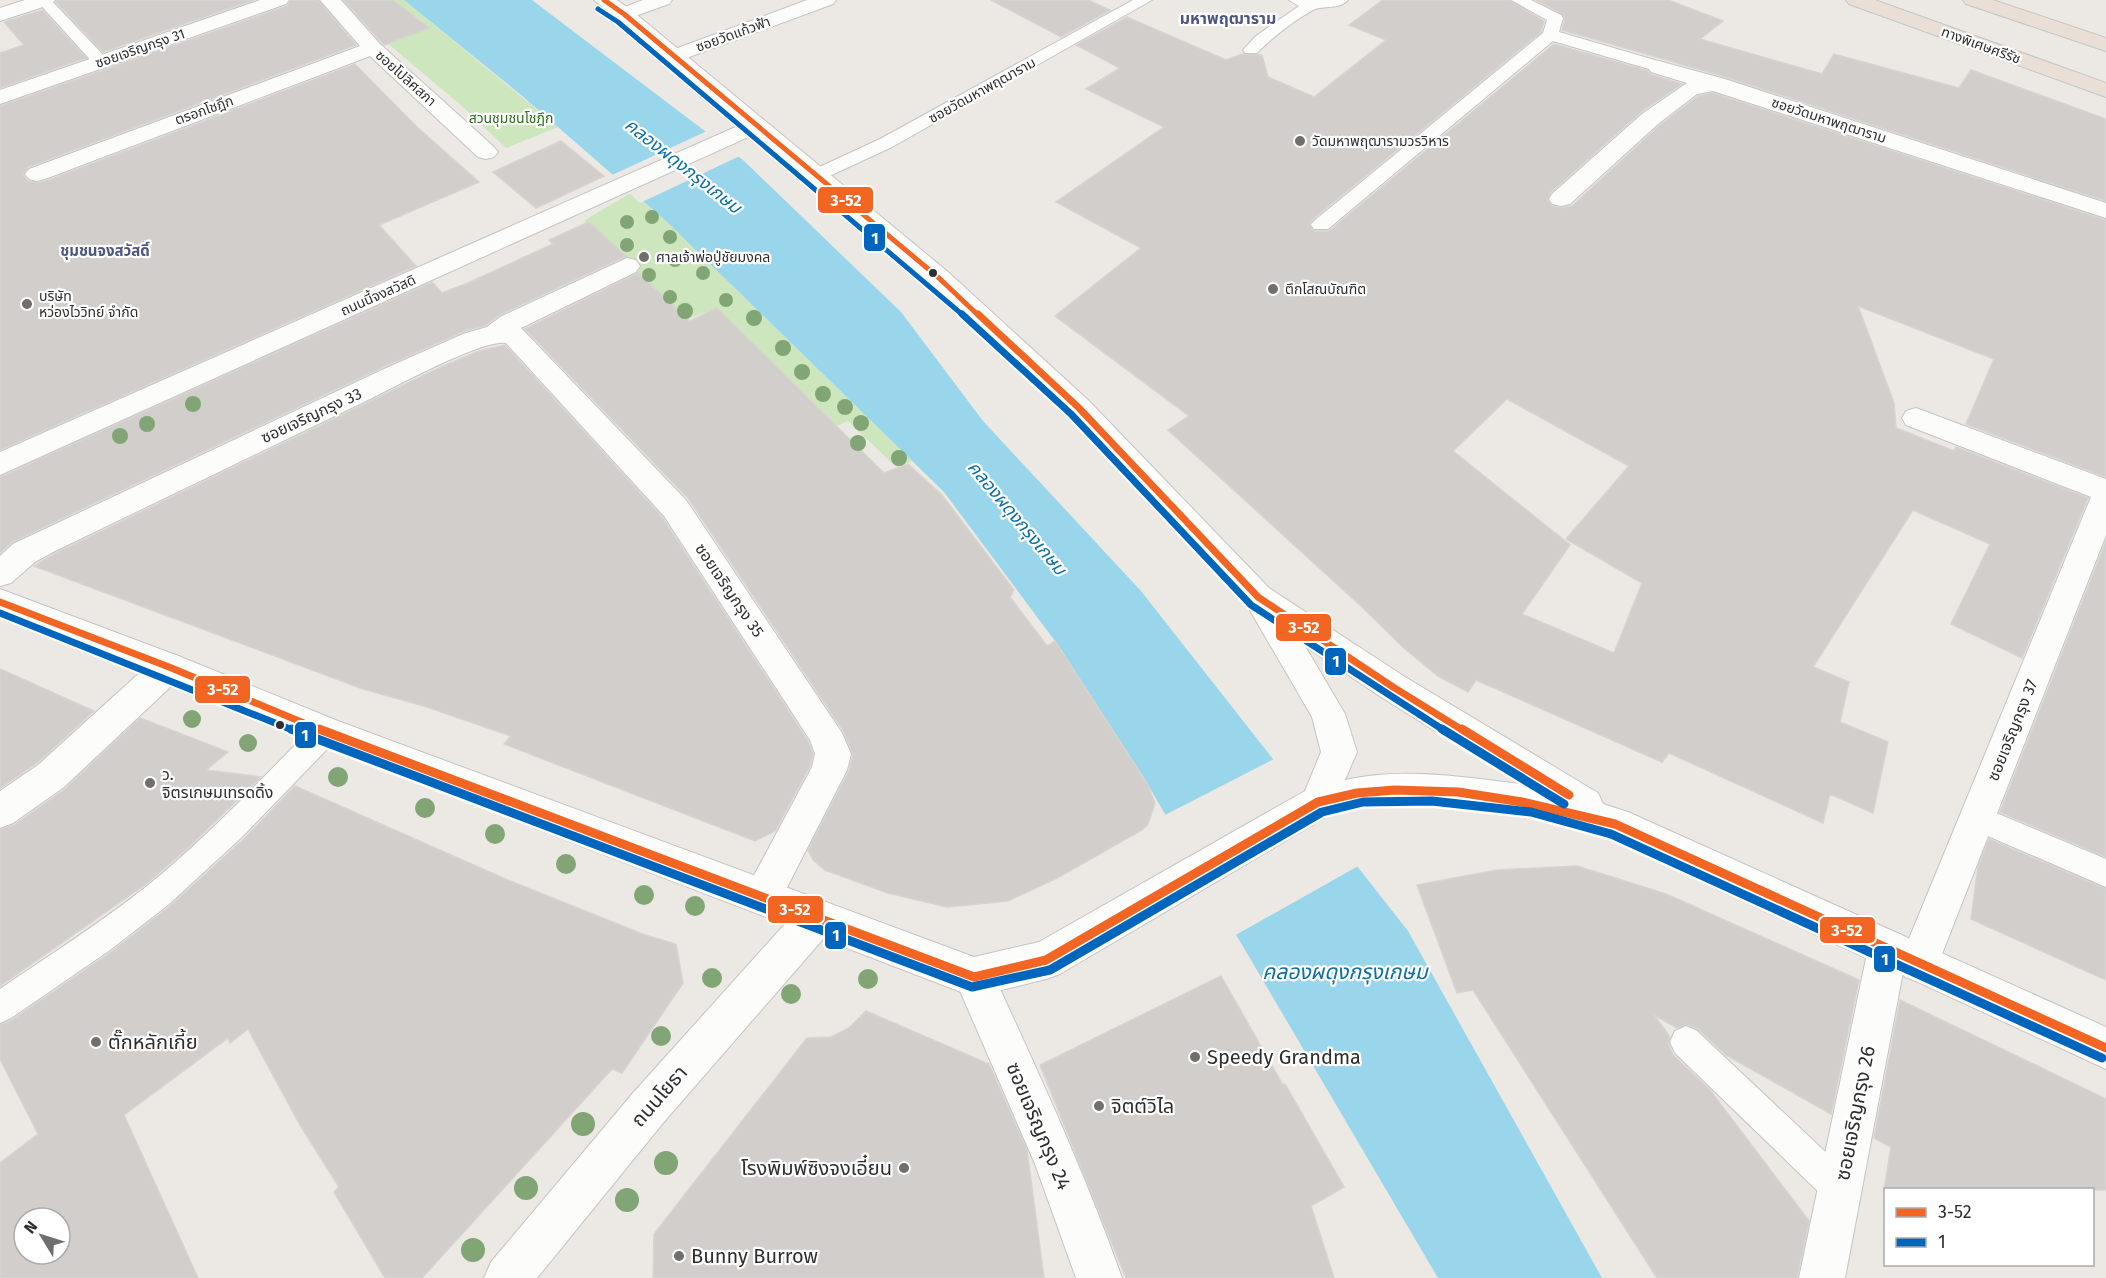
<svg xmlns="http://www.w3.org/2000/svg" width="2106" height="1278" font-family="'Fira Sans','Noto Sans Thai',sans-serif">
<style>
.green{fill:#cee6be}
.water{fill:#99d6ec}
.pier{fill:#ece8e4}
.building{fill:#d1cecb;stroke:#d7d4d0;stroke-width:1.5;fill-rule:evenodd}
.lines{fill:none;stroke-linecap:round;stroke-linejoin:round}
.service-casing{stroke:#c5c4c5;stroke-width:2}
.minor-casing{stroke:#c5c4c5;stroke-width:2}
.secondary-casing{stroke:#c5c4c5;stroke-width:2}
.motorway-casing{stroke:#c6c5c4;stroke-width:2}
.service{fill:#fcfcfb;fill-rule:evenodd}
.minor{fill:#fcfcfb;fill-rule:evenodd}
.secondary{fill:#fcfcfb;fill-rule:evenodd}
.motorway{fill:#eadfd6;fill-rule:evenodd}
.bus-1-far2-casing{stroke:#fff;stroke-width:8}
.bus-1-far1-casing{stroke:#fff;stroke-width:11}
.bus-1-casing{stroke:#fff;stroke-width:14}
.bus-2-far2-casing{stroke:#fff;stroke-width:8}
.bus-2-far1-casing{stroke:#fff;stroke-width:11}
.bus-2-casing{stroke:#fff;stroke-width:14}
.bus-1-far2{stroke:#f26522;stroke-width:5}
.bus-1-far1{stroke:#f26522;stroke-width:7}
.bus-1{stroke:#f26522;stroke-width:9}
.bus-2-far2{stroke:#0065bd;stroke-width:5}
.bus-2-far1{stroke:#0065bd;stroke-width:7}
.bus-2{stroke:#0065bd;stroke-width:9}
.tree{fill:#82a575}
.poi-dot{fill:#706f6e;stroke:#fff;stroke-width:2}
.bus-dot{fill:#2e2e2e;stroke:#fff;stroke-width:2}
.labels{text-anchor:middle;stroke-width:4.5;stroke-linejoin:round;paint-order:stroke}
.far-street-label{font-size:14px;fill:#2e2e2e;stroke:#fff}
.far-park-label{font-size:14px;fill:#2c6e1b;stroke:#fff}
.far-poi-label{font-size:14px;fill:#2e2e2e;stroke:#fff;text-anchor:start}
.far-neighbourhood-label{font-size:15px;font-weight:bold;fill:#4d5680;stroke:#fff}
.far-quarter-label{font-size:16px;font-weight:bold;fill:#4d5680;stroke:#fff}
.street-label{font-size:16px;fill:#2e2e2e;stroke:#fff}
.poi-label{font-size:16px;fill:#2e2e2e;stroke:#fff;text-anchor:start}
.water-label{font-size:18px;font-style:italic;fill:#0d6fa3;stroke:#fff}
.near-poi-label{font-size:20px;fill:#2e2e2e;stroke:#fff;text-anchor:start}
.near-street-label{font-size:20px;fill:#2e2e2e;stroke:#fff}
.near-water-label{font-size:21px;font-style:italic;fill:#0d6fa3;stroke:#fff}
.line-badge{stroke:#fff;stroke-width:2}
.badge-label{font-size:16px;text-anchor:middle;font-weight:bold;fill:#fff}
</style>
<rect width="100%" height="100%" fill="#ece8e4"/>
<g class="green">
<path d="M 336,0 L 404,0 L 558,127 L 506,148 L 463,107 Z"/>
<path d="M 632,192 L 666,221 L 912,461 L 897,468 L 848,421 L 837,426 L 717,308 L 688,319 L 584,227 L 585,220 Z"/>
</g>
<path class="water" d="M 404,0 L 532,0 L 743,160 L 901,312 L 983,421 L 1141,591 L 1408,931 L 1602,1278 L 1438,1278 L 1148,785 L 1055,641 L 944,492 L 666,221 L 521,95 Z"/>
<g class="pier">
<path d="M 709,130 L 742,155 L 640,203 L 610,176 Z"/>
<path d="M 1276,758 L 1360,865 L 1234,936 L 1163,816 Z"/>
</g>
<g class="building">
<path d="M 57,0 L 253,0 L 103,52 L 56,2 Z"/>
<path d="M 291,0 L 318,0 L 356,45 L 28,167 L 23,175 L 28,181 L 38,183 L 46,181 L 355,64 L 417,127 L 479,182 L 379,225 L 416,266 L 0,450 L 0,106 L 287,6 Z"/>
<path d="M 344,0 L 393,0 L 429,28 L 384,45 Z"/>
<path d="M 991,0 L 1088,0 L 1110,10 L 1061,37 Z"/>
<path d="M 1383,0 L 1509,0 L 1544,21 L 1541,32 L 1313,219 L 1309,225 L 1314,231 L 1329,231 L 1554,44 L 1648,71 L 1650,74 L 1682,84 L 1641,112 L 1551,192 L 1547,200 L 1552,206 L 1561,208 L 1572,206 L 1659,126 L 1698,96 L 1713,93 L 2106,220 L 2106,477 L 1966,424 L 1994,359 L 1858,306 L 1894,403 L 1896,428 L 1954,451 L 1956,447 L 2088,498 L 2022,658 L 1951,624 L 1990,544 L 1913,510 L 1813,667 L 1849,682 L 1840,722 L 1888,742 L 1873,813 L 1830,794 L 1823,823 L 1669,753 L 1662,762 L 1476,680 L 1468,692 L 1438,676 L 1405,649 L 1362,607 L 1168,430 L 1189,416 L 1055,316 L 1141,248 L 1056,202 L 1164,127 L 1086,89 L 1120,68 L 1076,45 L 1127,17 L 1226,60 L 1242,54 L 1262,55 L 1268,77 L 1314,97 L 1386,40 L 1349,25 ZM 1507,399 L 1629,466 L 1566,539 L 1642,583 L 1614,653 L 1522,614 L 1570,545 L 1453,451 Z"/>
<path d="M 1536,0 L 1668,0 L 1723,21 L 1700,39 L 1822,74 L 1834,54 L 1959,88 L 1971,70 L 2106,119 L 2106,201 L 1726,77 L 1562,30 L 1565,19 L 1563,14 Z"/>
<path d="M 42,10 L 86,58 L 0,88 L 0,53 L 24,45 L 4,22 Z"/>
<path d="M 561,141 L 604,176 L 536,208 L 493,172 Z"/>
<path d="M 589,222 L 626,256 L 499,315 L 486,325 L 462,332 L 383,367 L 12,542 L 0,553 L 0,477 L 432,282 L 442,293 L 468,283 L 553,244 L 549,240 Z"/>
<path d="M 638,273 L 690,321 L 717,308 L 884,473 L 908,464 L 942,495 L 1014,590 L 1010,597 L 1047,646 L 1055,641 L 1148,785 L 1155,803 L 1148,824 L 1142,830 L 1057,878 L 1008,901 L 947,907 L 888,893 L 825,870 L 813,860 L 808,850 L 849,771 L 853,755 L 844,732 L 688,498 L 525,329 Z"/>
<path d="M 505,345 L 662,517 L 808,741 L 813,754 L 810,766 L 775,831 L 755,841 L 504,744 L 511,736 L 424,706 L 363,689 L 34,566 L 56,553 L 441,367 L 479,351 Z"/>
<path d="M 2106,541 L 2106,857 L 2000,812 Z"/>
<path d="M 0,669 L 94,711 L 37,763 L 0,788 Z"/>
<path d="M 140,718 L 228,752 L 206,770 L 261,777 L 190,846 L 146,884 L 0,986 L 0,830 L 14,825 L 65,789 Z"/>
<path d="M 295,786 L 503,878 L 645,935 L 676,944 L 683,983 L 622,1073 L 612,1069 L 422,1278 L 385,1278 L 334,1192 L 339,1187 L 300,1125 L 248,1029 L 230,1043 L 228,1038 L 124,1115 L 198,1278 L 0,1278 L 0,1163 L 38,1134 L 0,1059 L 0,1025 L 12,1020 L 111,952 L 169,907 L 244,839 ZM 24,1218 L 60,1218 L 60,1254 L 24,1254 Z"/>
<path d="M 1989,839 L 2106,889 L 2106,980 L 1971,919 L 1978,867 Z"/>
<path d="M 1577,866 L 1666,894 L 1859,980 L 1831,1114 L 1726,1055 L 1698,1029 L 1687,1024 L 1677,1028 L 1654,1015 L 1670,1037 L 1668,1043 L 1673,1055 L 1710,1090 L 1809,1221 L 1797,1278 L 1657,1278 L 1473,990 L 1457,993 L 1417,885 L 1497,870 Z"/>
<path d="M 1221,976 L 1283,1085 L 1285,1084 L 1344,1187 L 1311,1206 L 1334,1278 L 1126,1278 L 1040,1065 Z"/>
<path d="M 1900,1000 L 2106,1099 L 2106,1190 L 1884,1190 L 1891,1147 L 1874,1138 Z"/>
<path d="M 866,1011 L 989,1064 L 1027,1150 L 1044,1278 L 653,1278 L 654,1234 L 807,1038 L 831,1037 L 849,1028 Z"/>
</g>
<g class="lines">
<defs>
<g id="service">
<path d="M 36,0 L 51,0 L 106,58 L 108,61 L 106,64 L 94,64 Z"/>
<path d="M 1133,0 L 1152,0 L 892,147 L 823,179 L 811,179 L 808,175 L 811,171 L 880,139 Z"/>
<path d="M 1289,0 L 1348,0 C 1339,10 1323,5 1313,10 C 1293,21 1272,38 1257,53 L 1245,53 L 1243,50 L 1256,36 L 1299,6 Z"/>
<path d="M 1511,0 L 1531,0 L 1561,15 L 1563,18 L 1559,32 L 1665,63 L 1667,67 L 1659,72 L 1553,41 L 1328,229 L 1314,229 L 1311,225 L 1314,221 L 1543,33 L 1547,20 Z"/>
<path d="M 326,720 L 336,724 L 339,732 L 336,740 L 242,837 L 168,905 L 110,950 L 11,1018 L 0,1023 L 0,989 C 50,955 100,923 147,886 C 208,837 261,779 316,724 Z"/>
<path d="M 1977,805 L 2106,859 L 2106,887 L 1967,827 L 1963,818 L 1967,809 Z"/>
<path d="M 1686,1026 L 1697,1031 L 1852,1177 L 1857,1189 L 1852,1201 L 1840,1206 L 1828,1201 L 1675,1053 L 1670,1042 L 1675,1031 Z"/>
</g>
<g id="minor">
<path d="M 25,0 L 55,0 L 52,4 L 0,21 L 0,8 Z"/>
<path d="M 260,0 L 289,0 L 286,4 L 0,104 L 0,90 Z"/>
<path d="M 320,0 L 341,0 L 380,44 L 494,147 L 498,152 L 494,157 L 486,159 L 478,157 L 370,56 L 45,179 L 37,181 L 29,179 L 25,174 L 29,169 L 360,46 Z"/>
<path d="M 643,0 L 672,0 L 669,4 L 624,20 L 617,18 L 614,14 L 617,10 Z"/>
<path d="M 807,0 L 836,0 L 833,4 L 681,60 L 674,62 L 667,60 L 663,56 L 667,52 Z"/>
<path d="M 1659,61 L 1725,79 L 2106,203 L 2106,218 L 1713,91 L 1697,94 L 1658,124 L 1570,204 L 1561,206 L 1552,204 L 1549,199 L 1552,194 L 1642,114 L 1687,83 L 1651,72 L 1648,67 L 1651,62 Z"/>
<path d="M 756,118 L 764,120 L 767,125 L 764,130 L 0,475 L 0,452 Z"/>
<path d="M 627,258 L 636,260 L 640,266 L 636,272 L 521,328 L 686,500 L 842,733 L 851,754 L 847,770 L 776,909 L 762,914 L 748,909 L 743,896 L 812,767 L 815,754 L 810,740 L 664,516 L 506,343 C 481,340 399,385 372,398 C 266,449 161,500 55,551 L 35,562 L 11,583 L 0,586 L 0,556 L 13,544 L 384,369 L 463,334 L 487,327 L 500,317 Z"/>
<path d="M 1916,408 L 2106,479 L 2106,535 L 1933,977 L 1919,982 L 1905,977 L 1903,972 L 1845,1278 L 1799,1278 L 1868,949 L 1874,935 L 1888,930 L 1902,935 L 1906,946 L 2091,497 L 1906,425 L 1902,418 L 1906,411 Z"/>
<path d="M 169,653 L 181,657 L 186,667 L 181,677 L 64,787 L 13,823 L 0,828 L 0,791 L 38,765 L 157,657 Z"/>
<path d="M 816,899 L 830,905 L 835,918 L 830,931 L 663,1123 L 537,1278 L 484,1278 L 491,1262 L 633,1093 L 802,905 Z"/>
<path d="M 974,957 L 988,963 C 1036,1067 1084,1170 1122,1278 L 1076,1278 L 1035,1164 L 954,977 L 960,963 Z"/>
</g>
<path id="secondary" d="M 594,0 L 617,0 L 631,10 L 948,272 L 1088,400 L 1269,588 L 1405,677 L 1598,793 L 1603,804 L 1628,812 L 2106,1027 L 2106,1069 L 1609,839 L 1533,818 L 1432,806 L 1362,808 L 1326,817 L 1060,974 L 1046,979 L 974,997 L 314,743 L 157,677 L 0,616 L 0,589 L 181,657 L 338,721 L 974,957 L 1039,942 L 1305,791 L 1321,752 L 1312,717 L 1248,607 L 1068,414 L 930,284 ZM 1305,646 L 1381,697 L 1520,784 C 1463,777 1403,767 1345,780 L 1357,752 L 1345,714 Z"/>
<g id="motorway">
<path d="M 1846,0 L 1875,0 L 2106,83 L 2106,97 L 1849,4 Z"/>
<path d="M 1963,0 L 1993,0 L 2106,38 L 2106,51 L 1966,4 Z"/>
</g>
</defs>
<use href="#service" class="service-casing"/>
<use href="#minor" class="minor-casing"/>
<use href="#secondary" class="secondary-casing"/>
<use href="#motorway" class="motorway-casing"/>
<use href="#service" class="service"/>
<use href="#minor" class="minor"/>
<use href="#secondary" class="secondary"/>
<use href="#motorway" class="motorway"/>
<defs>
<path id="bus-1-far2" d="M 604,0 L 624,14 L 939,278 L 979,316"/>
<g id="bus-1-far1">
<path d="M 978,314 L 1078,407 L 1258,597 L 1393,687 L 1464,731"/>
<path d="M 0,602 L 169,667 L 323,731"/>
</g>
<g id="bus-1">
<path d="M 319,729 L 974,977 L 1046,960 L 1318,802 L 1357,793 L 1395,790 L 1458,792 L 1522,802 L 1615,824 L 2106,1048"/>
<path d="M 1462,729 L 1569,795"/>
</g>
<path id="bus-2-far2" d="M 598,9 L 618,22 L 964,316"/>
<g id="bus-2-far1">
<path d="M 962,314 L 1071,414 L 1251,605 L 1445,731"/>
<path d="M 0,613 L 295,731"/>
</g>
<g id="bus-2">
<path d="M 291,729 L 972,987 L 1050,970 L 1322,812 L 1363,802 L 1432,801 L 1531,812 L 1611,834 L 2102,1058"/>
<path d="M 1442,729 L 1564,804"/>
</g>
</defs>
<use href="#bus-1-far2" class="bus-1-far2-casing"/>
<use href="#bus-1-far1" class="bus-1-far1-casing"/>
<use href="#bus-1" class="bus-1-casing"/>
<use href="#bus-2-far2" class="bus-2-far2-casing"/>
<use href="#bus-2-far1" class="bus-2-far1-casing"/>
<use href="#bus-2" class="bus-2-casing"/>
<use href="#bus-1-far2" class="bus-1-far2"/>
<use href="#bus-1-far1" class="bus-1-far1"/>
<use href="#bus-1" class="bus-1"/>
<use href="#bus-2-far2" class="bus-2-far2"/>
<use href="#bus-2-far1" class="bus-2-far1"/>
<use href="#bus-2" class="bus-2"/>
</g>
<g class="tree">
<circle cx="652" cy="217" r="7"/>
<circle cx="627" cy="222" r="7"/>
<circle cx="670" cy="237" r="7"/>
<circle cx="627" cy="245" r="7"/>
<circle cx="675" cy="260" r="7"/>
<circle cx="703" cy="273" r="7"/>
<circle cx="649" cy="275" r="7"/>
<circle cx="670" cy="297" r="7"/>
<circle cx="726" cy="300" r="7"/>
<circle cx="685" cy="311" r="8"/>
<circle cx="754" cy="318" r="8"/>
<circle cx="783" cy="348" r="8"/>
<circle cx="802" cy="372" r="8"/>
<circle cx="823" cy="394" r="8"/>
<circle cx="193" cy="404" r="8"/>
<circle cx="845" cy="407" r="8"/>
<circle cx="861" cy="423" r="8"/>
<circle cx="147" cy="424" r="8"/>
<circle cx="120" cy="436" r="8"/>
<circle cx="858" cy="443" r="8"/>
<circle cx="899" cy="458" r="8"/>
<circle cx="192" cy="719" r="9"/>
<circle cx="248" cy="743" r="9"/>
<circle cx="338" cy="777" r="10"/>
<circle cx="425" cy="808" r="10"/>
<circle cx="495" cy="834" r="10"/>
<circle cx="566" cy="864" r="10"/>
<circle cx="644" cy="895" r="10"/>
<circle cx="695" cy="906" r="10"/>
<circle cx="712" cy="978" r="10"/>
<circle cx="868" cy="979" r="10"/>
<circle cx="791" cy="994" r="10"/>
<circle cx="661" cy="1036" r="10"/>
<circle cx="583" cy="1124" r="12"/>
<circle cx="666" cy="1163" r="12"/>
<circle cx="526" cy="1188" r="12"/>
<circle cx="627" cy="1200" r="12"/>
<circle cx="473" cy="1250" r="12"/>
</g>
<g class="poi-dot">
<circle cx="1300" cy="141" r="6"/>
<circle cx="644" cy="257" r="6"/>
<circle cx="1273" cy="289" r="6"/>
<circle cx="27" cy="304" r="6"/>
<circle cx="150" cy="783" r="6"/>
<circle cx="96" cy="1042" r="6"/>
<circle cx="1195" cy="1057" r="6"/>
<circle cx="1099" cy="1106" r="6"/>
<circle cx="904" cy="1168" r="6"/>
<circle cx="679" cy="1256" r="6"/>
</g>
<g class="bus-dot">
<circle cx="933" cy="273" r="5"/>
<circle cx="280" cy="725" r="5"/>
</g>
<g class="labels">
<g class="far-street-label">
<text transform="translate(733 34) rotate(-20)" y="5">ซอยวัดแก้วฟ้า</text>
<text transform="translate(1981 45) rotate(20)" y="5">ทางพิเศษศรีรัช</text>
<text transform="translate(140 48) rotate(-19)" y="5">ซอยเจริญกรุง 31</text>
<text transform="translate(406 78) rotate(42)" y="5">ซอยโปลิศสภา</text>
<text transform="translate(982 90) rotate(-29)" y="5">ซอยวัดมหาพฤฒาราม</text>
<text transform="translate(204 110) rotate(-20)" y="5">ตรอกโชฎึก</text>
<text transform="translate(1829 120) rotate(18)" y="5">ซอยวัดมหาพฤฒาราม</text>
<text transform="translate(378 295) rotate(-24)" y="5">ถนนนี้จงสวัสดิ</text>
</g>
<g class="far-park-label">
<text x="511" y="123">สวนชุมชนโชฎึก</text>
</g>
<g class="far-poi-label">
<text x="1312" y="146">วัดมหาพฤฒารามวรวิหาร</text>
<text x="656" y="262">ศาลเจ้าพ่อปู่ชัยมงคล</text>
<text x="1285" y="294">ตึกโสณบัณฑิต</text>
<text x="39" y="301">บริษัท<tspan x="39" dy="16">หว่องไววิทย์ จำกัด</tspan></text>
</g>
<g class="far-neighbourhood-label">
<text x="105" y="256">ชุมชนจงสวัสดิ์</text>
</g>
<g class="far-quarter-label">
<text x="1228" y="24">มหาพฤฒาราม</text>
</g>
<g class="street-label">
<text transform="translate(311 415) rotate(-25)" y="6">ซอยเจริญกรุง 33</text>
<text transform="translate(730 590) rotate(56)" y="6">ซอยเจริญกรุง 35</text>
<text transform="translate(2012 730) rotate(-68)" y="6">ซอยเจริญกรุง 37</text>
</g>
<g class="poi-label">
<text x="162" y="780">ว.<tspan x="162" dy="18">จิตรเกษมเทรดดิ้ง</tspan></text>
</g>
<g class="water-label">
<text transform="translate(683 166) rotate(38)" y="6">คลองผดุงกรุงเกษม</text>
<text transform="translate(1017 518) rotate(50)" y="6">คลองผดุงกรุงเกษม</text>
</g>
<g class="near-poi-label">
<text x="108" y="1049">ตั๊กหลักเกี้ย</text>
<text x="1207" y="1064">Speedy Grandma</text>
<text x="1111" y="1113">จิตต์วิไล</text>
<text x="892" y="1175" text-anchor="end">โรงพิมพ์ซิงจงเอี๋ยน</text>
<text x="691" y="1263">Bunny Burrow</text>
</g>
<g class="near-street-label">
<text transform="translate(659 1096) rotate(-49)" y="7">ถนนโยธา</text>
<text transform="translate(1855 1113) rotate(-79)" y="7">ซอยเจริญกรุง 26</text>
<text transform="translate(1039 1126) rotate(67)" y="7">ซอยเจริญกรุง 24</text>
</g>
<g class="near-water-label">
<text x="1345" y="979">คลองผดุงกรุงเกษม</text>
</g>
</g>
<g class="line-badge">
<rect x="817" y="186" width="57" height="28" rx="6" fill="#f26522"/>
<rect x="863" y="223" width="23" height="29" rx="6" fill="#0065bd"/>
<rect x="1275" y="613" width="57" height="29" rx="6" fill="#f26522"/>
<rect x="1324" y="647" width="23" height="29" rx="6" fill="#0065bd"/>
<rect x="194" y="675" width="57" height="29" rx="6" fill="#f26522"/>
<rect x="294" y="721" width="23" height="28" rx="6" fill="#0065bd"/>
<rect x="767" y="895" width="57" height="29" rx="6" fill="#f26522"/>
<rect x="1819" y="916" width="57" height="28" rx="6" fill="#f26522"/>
<rect x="824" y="921" width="23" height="29" rx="6" fill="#0065bd"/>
<rect x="1873" y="945" width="23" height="28" rx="6" fill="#0065bd"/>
</g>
<g class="badge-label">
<text x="846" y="206">3-52</text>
<text x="875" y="244">1</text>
<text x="1304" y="633">3-52</text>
<text x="1336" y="667">1</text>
<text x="223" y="695">3-52</text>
<text x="305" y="741">1</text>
<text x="795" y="915">3-52</text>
<text x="1847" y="936">3-52</text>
<text x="836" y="941">1</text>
<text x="1885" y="965">1</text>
</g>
<rect x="1884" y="1188" width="210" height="78" fill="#ffffff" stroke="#ababab" stroke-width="1.5"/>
<rect x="1896" y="1208" width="30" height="9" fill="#f26522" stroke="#ababab" stroke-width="1.5"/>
<text x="1938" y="1218" font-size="18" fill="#2e2e2e">3-52</text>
<rect x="1896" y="1238" width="30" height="9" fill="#0065bd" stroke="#ababab" stroke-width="1.5"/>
<text x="1938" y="1248" font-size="18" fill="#2e2e2e">1</text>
<g transform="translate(42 1236) rotate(308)"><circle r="28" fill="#ffffff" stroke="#ababab" stroke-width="1.5"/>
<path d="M0-4.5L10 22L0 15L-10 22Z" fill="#706f6e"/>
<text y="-9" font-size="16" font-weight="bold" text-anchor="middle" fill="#2e2e2e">N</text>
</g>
</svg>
